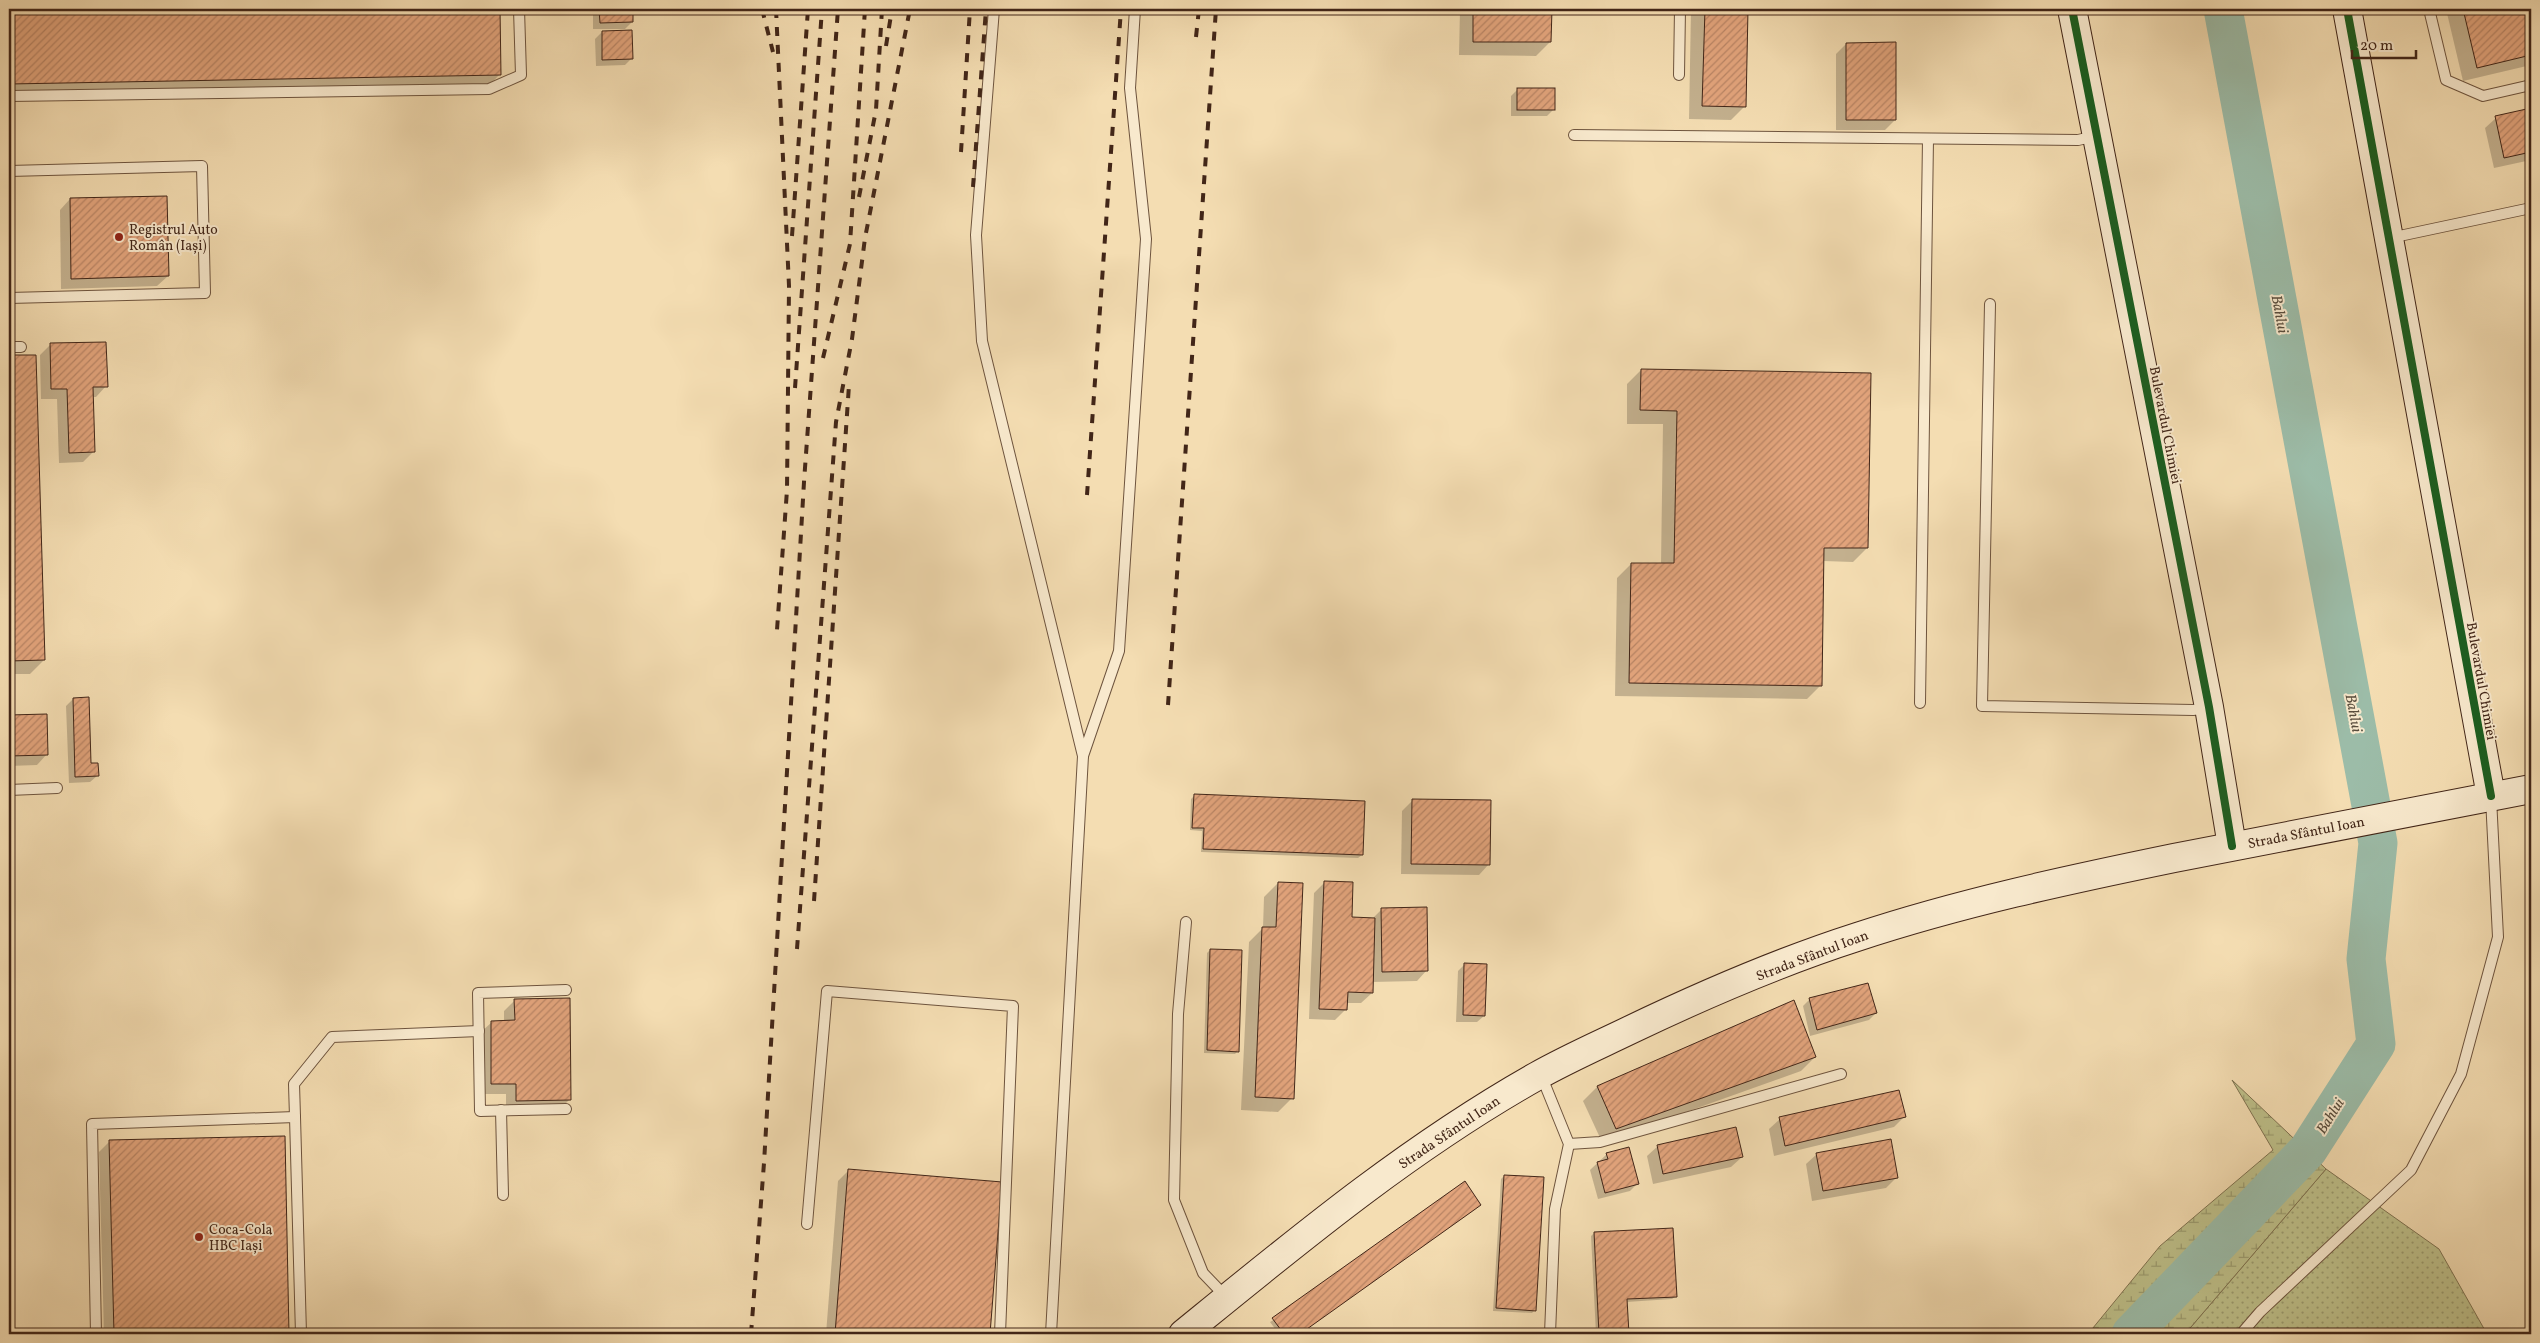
<svg xmlns="http://www.w3.org/2000/svg" width="2540" height="1343" font-family="Vollkorn,serif">
<style>
.grass{fill:url(#grass-dots);stroke:#807351}
.wetland{fill:url(#wetland-marsh);stroke:#807351}
.shadow{fill:#0003}
.lines{fill:none;stroke-linecap:round;stroke-linejoin:round}
.river{stroke:#9cbca8;stroke-width:39}
.building{fill:url(#building-hatch);stroke:#422618}
.lane-casing{stroke:#6e543e;stroke-width:12}
.secondary-casing{stroke:#422618;stroke-width:30}
.lane{stroke:#f8e9cd;stroke-width:10}
.secondary{stroke:#f8e9cd;stroke-width:28}
.rail{stroke:#422618;stroke-width:4;stroke-dasharray:9 9;stroke-linecap:butt}
.cycleway-casing{stroke:#f8e9cd;stroke-width:11}
.cycleway{stroke:#1b5e20;stroke-width:8}
.poi-dot{fill:#8f2418;stroke:#f8e9cd;stroke-width:2}
.labels{text-anchor:middle;stroke-width:4;stroke-linejoin:round;paint-order:stroke}
.poi-label{font-size:14px;fill:#422618;stroke:#f8e9cd;text-anchor:start}
.street-label{font-size:14px;fill:#422618;stroke:#f8e9cd}
.water-label{font-size:15px;font-style:italic;fill:#584c3c;stroke:#f8e9cd}
</style>
<defs>
<pattern id="grass-dots" width="8" height="8" patternUnits="userSpaceOnUse" patternTransform="scale(1.25)"><rect width="8" height="8" fill="#bec08a"/><path d="M2 2h.1M6 6h.1" fill="none" stroke="#9c9c70" stroke-width="1.8" stroke-linecap="round"/></pattern>
<pattern id="wetland-marsh" width="20" height="14" patternUnits="userSpaceOnUse" patternTransform="scale(1.25)"><rect width="20" height="14" fill="#bec08a"/><path d="M1 5h8M5 5V1M11 12h8M15 12V8" fill="none" stroke="#9c9c70"/></pattern>
<pattern id="building-hatch" width="6" height="6" patternUnits="userSpaceOnUse" patternTransform="scale(1.25)"><rect width="6" height="6" fill="#e2a47c"/><path d="M-1 1l2-2M0 6l6-6M5 7l2-2" fill="none" stroke="#b98565"/></pattern>
</defs>
<rect width="100%" height="100%" fill="#f4ddb2"/>
<filter id="stains"><feTurbulence type="fractalNoise" baseFrequency=".004" numOctaves="4"/><feColorMatrix values="0 0 0 0 .2 0 0 0 0 .09 0 0 0 0 .02 0 0 0 .5 -.17"/></filter>
<radialGradient id="worn" r=".72"><stop offset=".6" stop-color="#630" stop-opacity="0"/><stop offset="1" stop-color="#630" stop-opacity=".3"/></radialGradient>
<path class="grass" d="M 2326,1169 L 2439,1249 L 2487,1334 L 2185,1334 Z"/>
<path class="wetland" d="M 2232,1080 L 2326,1169 L 2185,1334 L 2088,1334 L 2160,1246 L 2273,1150 Z"/>
<g class="shadow">
<path d="M 9,9 L 498,9 L 500,74 L 486,89 L 9,97 Z"/>
<path d="M 593,9 L 632,9 L 632,22 L 625,29 L 593,29 Z"/>
<path d="M 1460,9 L 1550,9 L 1550,42 L 1536,56 L 1459,55 Z"/>
<path d="M 1691,9 L 1747,9 L 1745,106 L 1731,120 L 1689,119 Z"/>
<path d="M 2446,9 L 2531,9 L 2531,65 L 2463,81 Z"/>
<path d="M 602,32 L 632,58 L 625,65 L 596,66 L 595,39 Z"/>
<path d="M 1846,44 L 1895,120 L 1885,130 L 1836,130 L 1836,54 Z"/>
<path d="M 1518,89 L 1554,109 L 1547,116 L 1511,116 L 1511,96 Z"/>
<path d="M 2531,110 L 2531,160 L 2494,168 L 2485,128 L 2496,118 Z"/>
<path d="M 70,199 L 168,276 L 157,286 L 61,289 L 60,210 Z"/>
<path d="M 50,345 L 106,386 L 96,397 L 92,397 L 94,451 L 83,462 L 59,463 L 57,399 L 41,399 L 40,355 Z"/>
<path d="M 35,356 L 44,660 L 30,674 L 9,674 L 9,357 Z"/>
<path d="M 1641,370 L 1867,548 L 1853,562 L 1823,561 L 1821,685 L 1807,699 L 1615,696 L 1617,578 L 1631,564 L 1661,564 L 1663,424 L 1627,424 L 1627,384 Z"/>
<path d="M 73,699 L 90,765 L 97,776 L 90,782 L 69,783 L 66,706 Z"/>
<path d="M 46,716 L 47,754 L 37,765 L 9,766 L 9,717 Z"/>
<path d="M 1194,796 L 1362,855 L 1358,858 L 1201,852 L 1202,831 L 1190,830 L 1191,799 Z"/>
<path d="M 1413,800 L 1489,864 L 1479,875 L 1401,874 L 1402,811 Z"/>
<path d="M 1278,883 L 1292,1098 L 1278,1112 L 1241,1110 L 1249,942 L 1263,928 L 1264,897 Z"/>
<path d="M 1324,883 L 1351,918 L 1372,919 L 1381,910 L 1427,970 L 1417,981 L 1372,982 L 1372,993 L 1361,1003 L 1346,1003 L 1346,1009 L 1335,1020 L 1309,1019 L 1314,893 Z"/>
<path d="M 1210,950 L 1238,1051 L 1235,1054 L 1204,1053 L 1207,953 Z"/>
<path d="M 1465,964 L 1484,1016 L 1477,1022 L 1456,1022 L 1458,971 Z"/>
<path d="M 1810,999 L 1876,1013 L 1869,1020 L 1810,1036 L 1803,1006 Z"/>
<path d="M 515,1000 L 570,1099 L 559,1110 L 506,1111 L 506,1094 L 481,1094 L 481,1032 L 492,1022 L 504,1022 L 504,1011 Z"/>
<path d="M 1793,1002 L 1815,1057 L 1801,1071 L 1602,1142 L 1583,1101 L 1597,1087 Z"/>
<path d="M 1904,1117 L 1894,1127 L 1774,1156 L 1769,1129 L 1780,1119 Z"/>
<path d="M 284,1137 L 288,1334 L 104,1334 L 99,1152 L 110,1141 Z"/>
<path d="M 1658,1146 L 1742,1157 L 1731,1167 L 1653,1184 L 1647,1156 Z"/>
<path d="M 1607,1154 L 1637,1184 L 1630,1191 L 1598,1199 L 1590,1170 Z"/>
<path d="M 1817,1154 L 1897,1177 L 1886,1188 L 1812,1201 L 1806,1164 Z"/>
<path d="M 849,1170 L 1001,1183 L 989,1334 L 826,1334 L 838,1181 Z"/>
<path d="M 1504,1176 L 1535,1310 L 1532,1313 L 1493,1311 L 1501,1179 Z"/>
<path d="M 1477,1208 L 1299,1334 L 1279,1334 L 1270,1322 Z"/>
<path d="M 1594,1233 L 1676,1296 L 1672,1299 L 1626,1302 L 1627,1334 L 1596,1334 L 1591,1236 Z"/>
</g>
<g class="lines">
<path class="river" d="M 2131,1334 L 2308,1150 L 2376,1044 L 2366,959 L 2378,843 L 2223,9"/>
</g>
<g class="building">
<path d="M 9,9 L 500,9 L 501,75 L 9,84 Z"/>
<path d="M 599,9 L 633,9 L 633,22 L 600,23 Z"/>
<path d="M 1473,9 L 1552,9 L 1551,42 L 1473,42 Z"/>
<path d="M 1705,9 L 1748,9 L 1746,107 L 1702,106 Z"/>
<path d="M 2463,9 L 2531,9 L 2531,55 L 2477,68 Z"/>
<path d="M 632,30 L 633,59 L 602,60 L 602,31 Z"/>
<path d="M 1896,42 L 1896,120 L 1846,120 L 1846,43 Z"/>
<rect x="1517" y="88" width="38" height="22"/>
<path d="M 2531,108 L 2531,152 L 2504,158 L 2495,116 Z"/>
<path d="M 167,196 L 169,276 L 71,279 L 70,198 Z"/>
<path d="M 106,342 L 108,387 L 93,387 L 95,452 L 69,453 L 67,389 L 51,389 L 50,343 Z"/>
<path d="M 9,355 L 36,355 L 45,660 L 9,661 Z"/>
<path d="M 1641,369 L 1871,373 L 1868,548 L 1824,548 L 1822,686 L 1629,683 L 1631,563 L 1674,563 L 1677,411 L 1640,410 Z"/>
<path d="M 89,697 L 91,763 L 98,763 L 99,776 L 75,777 L 73,698 Z"/>
<path d="M 47,714 L 48,755 L 9,756 L 9,715 Z"/>
<path d="M 1194,794 L 1365,801 L 1363,855 L 1203,849 L 1204,828 L 1192,828 Z"/>
<path d="M 1412,799 L 1491,800 L 1490,865 L 1411,864 Z"/>
<path d="M 1324,881 L 1353,882 L 1352,917 L 1375,918 L 1373,993 L 1348,992 L 1347,1010 L 1319,1009 Z"/>
<path d="M 1278,882 L 1303,883 L 1294,1099 L 1255,1097 L 1262,927 L 1276,927 Z"/>
<path d="M 1427,907 L 1428,971 L 1382,972 L 1381,908 Z"/>
<path d="M 1210,949 L 1242,950 L 1239,1052 L 1207,1050 Z"/>
<path d="M 1464,963 L 1487,964 L 1485,1016 L 1463,1015 Z"/>
<path d="M 1868,983 L 1877,1013 L 1817,1030 L 1809,998 Z"/>
<path d="M 570,998 L 571,1100 L 516,1101 L 516,1084 L 491,1084 L 491,1021 L 515,1020 L 514,999 Z"/>
<path d="M 1794,1000 L 1816,1057 L 1616,1129 L 1597,1086 Z"/>
<path d="M 1899,1090 L 1906,1117 L 1785,1146 L 1779,1117 Z"/>
<path d="M 1736,1127 L 1743,1157 L 1663,1174 L 1657,1145 Z"/>
<path d="M 285,1136 L 289,1334 L 114,1334 L 109,1140 Z"/>
<path d="M 1891,1139 L 1898,1178 L 1823,1191 L 1816,1153 Z"/>
<path d="M 1629,1147 L 1639,1184 L 1605,1193 L 1597,1162 L 1608,1159 L 1606,1153 Z"/>
<path d="M 848,1169 L 1002,1182 L 990,1334 L 835,1334 Z"/>
<path d="M 1504,1175 L 1544,1177 L 1536,1311 L 1496,1308 Z"/>
<path d="M 1465,1181 L 1481,1205 L 1300,1334 L 1284,1334 L 1272,1318 Z"/>
<path d="M 1673,1228 L 1677,1297 L 1627,1299 L 1629,1334 L 1599,1334 L 1594,1232 Z"/>
</g>
<g class="lines">
<defs>
<g id="lane">
<path d="M 994,9 L 976,235 L 982,341 L 1083,756"/>
<path d="M 2429,9 L 2446,80 L 2483,96 L 2531,85"/>
<path d="M 1679,75 L 1680,9"/>
<path d="M 9,96 L 489,89 L 521,75 L 519,9"/>
<path d="M 1574,135 L 2078,140 L 2096,136"/>
<path d="M 9,171 L 202,166 L 205,293 L 9,298"/>
<path d="M 2390,238 L 2531,208"/>
<path d="M 1990,304 L 1982,706 L 2193,710 L 2208,708"/>
<path d="M 9,347 L 21,347"/>
<path d="M 1920,703 L 1928,139"/>
<path d="M 9,790 L 57,788"/>
<path d="M 1186,922 L 1178,1014 L 1174,1200 L 1203,1273 L 1226,1297"/>
<path d="M 566,990 L 478,993 L 480,1111 L 566,1109"/>
<path d="M 1541,1075 L 1569,1144 L 1555,1209 L 1550,1334"/>
<path d="M 501,1110 L 503,1195"/>
<path d="M 295,1117 L 294,1084 L 332,1037 L 479,1031"/>
<path d="M 1569,1144 L 1600,1142 L 1841,1074"/>
<path d="M 807,1224 L 827,991 L 1013,1006 L 1000,1334"/>
<path d="M 96,1334 L 92,1124 L 295,1117 L 301,1334"/>
<path d="M 1051,1334 L 1083,756 L 1119,651 L 1146,239 L 1130,88 L 1135,9"/>
<path d="M 2241,1334 L 2260,1312 L 2411,1170 L 2461,1074 L 2498,937 L 2491,798"/>
</g>
<g id="secondary">
<path d="M 2072,9 L 2209,707 L 2232,846"/>
<path d="M 2347,9 L 2491,796"/>
<path d="M 1183,1334 C 1296,1242 1409,1148 1537,1076 C 1567,1059 1599,1045 1630,1030 C 1703,995 1779,962 1857,937 C 1960,903 2067,880 2174,858 C 2293,834 2412,811 2531,789"/>
</g>
</defs>
<use href="#lane" class="lane-casing"/>
<use href="#secondary" class="secondary-casing"/>
<use href="#lane" class="lane"/>
<use href="#secondary" class="secondary"/>
<g class="rail">
<path d="M 762,9 L 773,52"/>
<path d="M 776,9 L 789,286 L 787,490 L 777,630"/>
<path d="M 1196,37 L 1199,9"/>
<path d="M 886,46 L 892,9"/>
<path d="M 961,152 L 970,9"/>
<path d="M 973,187 L 986,9"/>
<path d="M 859,197 L 876,110 L 882,9"/>
<path d="M 792,236 L 808,9"/>
<path d="M 823,358 L 850,244 L 865,9"/>
<path d="M 795,388 L 822,9"/>
<path d="M 1087,495 L 1121,9"/>
<path d="M 1168,705 L 1216,9"/>
<path d="M 814,901 L 849,385"/>
<path d="M 797,949 L 836,422 L 852,339 L 865,238 L 910,9"/>
<path d="M 751,1334 L 764,1163 L 804,482 L 838,9"/>
</g>
<defs>
<g id="cycleway">
<path d="M 2072,9 L 2209,707 L 2232,846"/>
<path d="M 2347,9 L 2491,796"/>
</g>
</defs>
<use href="#cycleway" class="cycleway-casing"/>
<use href="#cycleway" class="cycleway"/>
</g>
<g class="poi-dot">
<circle cx="119" cy="237" r="5"/>
<circle cx="199" cy="1237" r="5"/>
</g>
<g class="labels">
<g class="poi-label">
<text x="129" y="234">Registrul Auto<tspan x="129" dy="16">Român (Iași)</tspan></text>
<text x="209" y="1234">Coca-Cola<tspan x="209" dy="16">HBC Iași</tspan></text>
</g>
<g class="street-label">
<text transform="translate(2166 425) rotate(79)" y="5">Bulevardul Chimiei</text>
<text transform="translate(2482 681) rotate(80)" y="5">Bulevardul Chimiei</text>
<text transform="translate(2306 832) rotate(-11)" y="5">Strada Sfântul Ioan</text>
<text transform="translate(1812 955) rotate(-21)" y="5">Strada Sfântul Ioan</text>
<text transform="translate(1449 1132) rotate(-34)" y="5">Strada Sfântul Ioan</text>
</g>
<g class="water-label">
<text transform="translate(2280 314) rotate(79)" y="5">Bahlui</text>
<text transform="translate(2354 713) rotate(79)" y="5">Bahlui</text>
<text transform="translate(2330 1116) rotate(-58)" y="5">Bahlui</text>
</g>
</g>
<rect width="2540" height="1343" fill="none" stroke="#f4ddb2" stroke-width="30"/>
<rect x="10" y="10" width="2520" height="1323" fill="none" stroke="#422618" stroke-width="2.5"/>
<rect x="15" y="15" width="2510" height="1313" fill="none" stroke="#422618"/>
<path d="M2352 50v8h64v-8" fill="none" stroke="#422618" stroke-width="2.5"/>
<text x="2360" y="50" font-size="15" fill="#422618" stroke="#f8e9cd" stroke-width="4" paint-order="stroke">20 m</text>
<rect width="100%" height="100%" filter="url(#stains)"/>
<rect width="100%" height="100%" fill="url(#worn)"/>
</svg>
